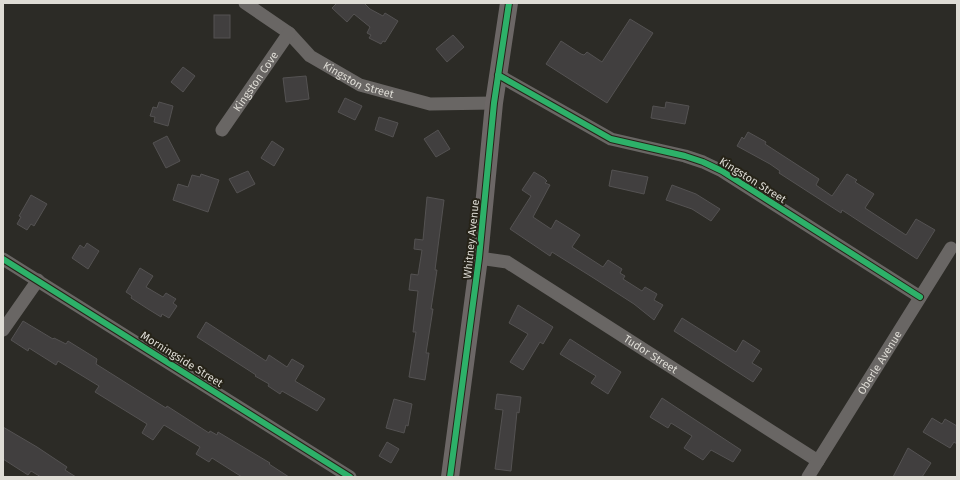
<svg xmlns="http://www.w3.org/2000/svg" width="960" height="480" font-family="'Fira Sans',sans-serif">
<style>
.building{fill:#413f3f;stroke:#545252}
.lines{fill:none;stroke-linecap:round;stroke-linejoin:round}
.minor{stroke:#696664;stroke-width:13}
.secondary{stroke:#6c6766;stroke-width:18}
.cycleway-casing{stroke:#262318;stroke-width:8}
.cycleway{stroke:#2db169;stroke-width:6}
.labels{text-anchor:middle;stroke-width:4;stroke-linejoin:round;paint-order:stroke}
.street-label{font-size:11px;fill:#dedcd5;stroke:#262318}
</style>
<rect width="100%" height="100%" fill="#2c2b26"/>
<g class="building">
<path d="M 337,3 L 364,3 L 370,9 L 383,16 L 385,13 L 398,21 L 385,42 L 383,41 L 381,44 L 369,38 L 371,35 L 367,33 L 370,27 L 354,14 L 347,22 L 332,8 Z"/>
<rect x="214" y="15" width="16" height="23"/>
<path d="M 630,19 L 653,33 L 607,103 L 546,64 L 561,41 L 581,54 L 584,55 L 587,52 L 602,62 Z"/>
<path d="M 453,35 L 464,47 L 447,62 L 436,49 Z"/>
<path d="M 183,67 L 195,76 L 183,92 L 171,82 Z"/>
<path d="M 306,76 L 309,99 L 286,102 L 283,78 Z"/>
<path d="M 345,98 L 362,106 L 355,120 L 338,112 Z"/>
<path d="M 159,102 L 173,106 L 168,126 L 154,122 L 155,117 L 150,116 L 153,107 L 157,108 Z"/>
<path d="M 666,102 L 689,106 L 685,124 L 651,118 L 653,106 L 665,108 Z"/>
<path d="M 379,117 L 398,123 L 393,137 L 375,130 Z"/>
<path d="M 438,130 L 450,149 L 436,157 L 424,139 Z"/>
<path d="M 748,132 L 766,142 L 765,144 L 819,179 L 816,185 L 832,196 L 847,174 L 857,180 L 855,182 L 874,194 L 865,208 L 906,235 L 916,219 L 935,230 L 917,259 L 842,210 L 841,213 L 779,173 L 780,171 L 770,164 L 737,146 L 742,137 L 744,139 Z"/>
<path d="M 167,136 L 180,161 L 166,168 L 153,143 Z"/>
<path d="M 272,141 L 284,149 L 274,166 L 261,158 Z"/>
<path d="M 612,170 L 648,177 L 644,194 L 609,186 Z"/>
<path d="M 248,171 L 255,184 L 237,193 L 229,179 Z"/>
<path d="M 534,172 L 544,178 L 547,181 L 545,183 L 550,185 L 533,217 L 551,229 L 556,220 L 580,235 L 572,247 L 603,267 L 608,260 L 622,269 L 620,273 L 625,276 L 623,279 L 642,291 L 645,287 L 657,294 L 654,300 L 663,305 L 654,320 L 634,304 L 592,277 L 552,252 L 550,256 L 510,229 L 531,196 L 522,190 Z"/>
<path d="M 201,174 L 219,180 L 208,212 L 173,200 L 178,184 L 188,187 L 192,175 L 200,177 Z"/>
<path d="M 672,185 L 696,194 L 720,209 L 711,221 L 692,209 L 666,200 Z"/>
<path d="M 31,195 L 47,204 L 34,226 L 31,224 L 27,230 L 17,224 L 21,217 L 19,216 Z"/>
<path d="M 427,197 L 444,200 L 435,270 L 437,270 L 431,309 L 433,309 L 426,353 L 429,353 L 425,380 L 409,377 L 416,332 L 413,332 L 418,291 L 409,290 L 411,274 L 418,275 L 422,250 L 414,249 L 415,239 L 423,240 Z"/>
<path d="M 87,243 L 99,251 L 88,269 L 72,258 L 80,245 L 84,248 Z"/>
<path d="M 140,268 L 153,276 L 146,287 L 163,297 L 166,293 L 176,299 L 173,303 L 177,306 L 169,318 L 162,314 L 161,317 L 148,309 L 131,298 L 132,296 L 126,292 Z"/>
<path d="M 518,305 L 553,327 L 543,344 L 540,342 L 523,370 L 510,362 L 528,334 L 509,323 Z"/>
<path d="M 682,318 L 736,352 L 743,340 L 760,351 L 752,363 L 762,369 L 753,382 L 674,331 Z"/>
<path d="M 23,321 L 53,339 L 54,338 L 66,344 L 68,341 L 97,359 L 96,364 L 158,403 L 166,408 L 167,406 L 209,433 L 210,431 L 217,435 L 218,432 L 270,463 L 269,464 L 289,477 L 242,477 L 212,458 L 209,462 L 196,454 L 200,447 L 164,425 L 153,440 L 142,433 L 147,424 L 95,392 L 99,386 L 58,361 L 56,365 L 29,348 L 28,351 L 11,340 Z"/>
<path d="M 206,322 L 266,361 L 269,355 L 287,367 L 292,359 L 304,366 L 295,381 L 325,399 L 317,411 L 282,391 L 280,394 L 268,386 L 269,384 L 255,376 L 256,375 L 197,337 Z"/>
<path d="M 570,339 L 621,372 L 608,394 L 591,383 L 596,376 L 560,354 Z"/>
<path d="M 497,394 L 521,397 L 519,413 L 517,412 L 511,471 L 495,469 L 503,410 L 495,409 Z"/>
<path d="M 662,398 L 741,450 L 733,462 L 711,450 L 703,460 L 684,448 L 692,436 L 671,423 L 668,428 L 650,417 Z"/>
<path d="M 394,399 L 412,404 L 408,426 L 406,425 L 404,433 L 386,428 Z"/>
<path d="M 932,418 L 942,424 L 945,419 L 957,426 L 957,444 L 954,442 L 950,448 L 923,432 Z"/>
<path d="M 3,427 L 37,447 L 67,467 L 65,470 L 76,477 L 41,477 L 31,471 L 28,475 L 3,459 Z"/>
<path d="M 387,442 L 399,449 L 391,463 L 379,456 Z"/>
<path d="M 908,448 L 931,463 L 922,477 L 893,477 Z"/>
</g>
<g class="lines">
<g class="minor">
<path id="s1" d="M 245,3 L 289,33 L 310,56 L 360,85 L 430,104 L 494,103"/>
<path d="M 498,75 L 611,139 L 685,156 L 703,162 L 722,171 L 920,297"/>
<path id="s2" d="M 222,130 L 289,33"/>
<path id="s3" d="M 479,258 L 507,262 L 818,461"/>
<path d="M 3,259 L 350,477"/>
<path d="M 3,330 L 38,280"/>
<path id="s4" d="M 808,477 L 951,248"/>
</g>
<path class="secondary" d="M 450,477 L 479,258 L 494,103 L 509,3"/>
<defs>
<g id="cycleway">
<path d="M 498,75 L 611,139 L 685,156 L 703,162 L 722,171 L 920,297"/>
<path d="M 3,259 L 350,477"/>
<path d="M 450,477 L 479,258 L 494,103 L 509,3"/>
</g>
</defs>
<use href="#cycleway" class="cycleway-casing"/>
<use href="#cycleway" class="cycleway"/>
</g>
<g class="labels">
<g class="street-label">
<text dy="4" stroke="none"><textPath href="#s1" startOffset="139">Kingston Street</textPath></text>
<text dy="4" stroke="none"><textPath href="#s2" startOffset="59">Kingston Cove</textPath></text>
<text transform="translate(753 180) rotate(32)" y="4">Kingston Street</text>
<text transform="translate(471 239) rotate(-84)" y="4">Whitney Avenue</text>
<text dy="4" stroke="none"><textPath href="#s3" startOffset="199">Tudor Street</textPath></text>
<text transform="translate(182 359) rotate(32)" y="4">Morningside Street</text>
<text dy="4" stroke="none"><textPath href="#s4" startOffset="135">Oberle Avenue</textPath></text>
</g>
</g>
<rect width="960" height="480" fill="none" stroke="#dedcd5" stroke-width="8"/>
</svg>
